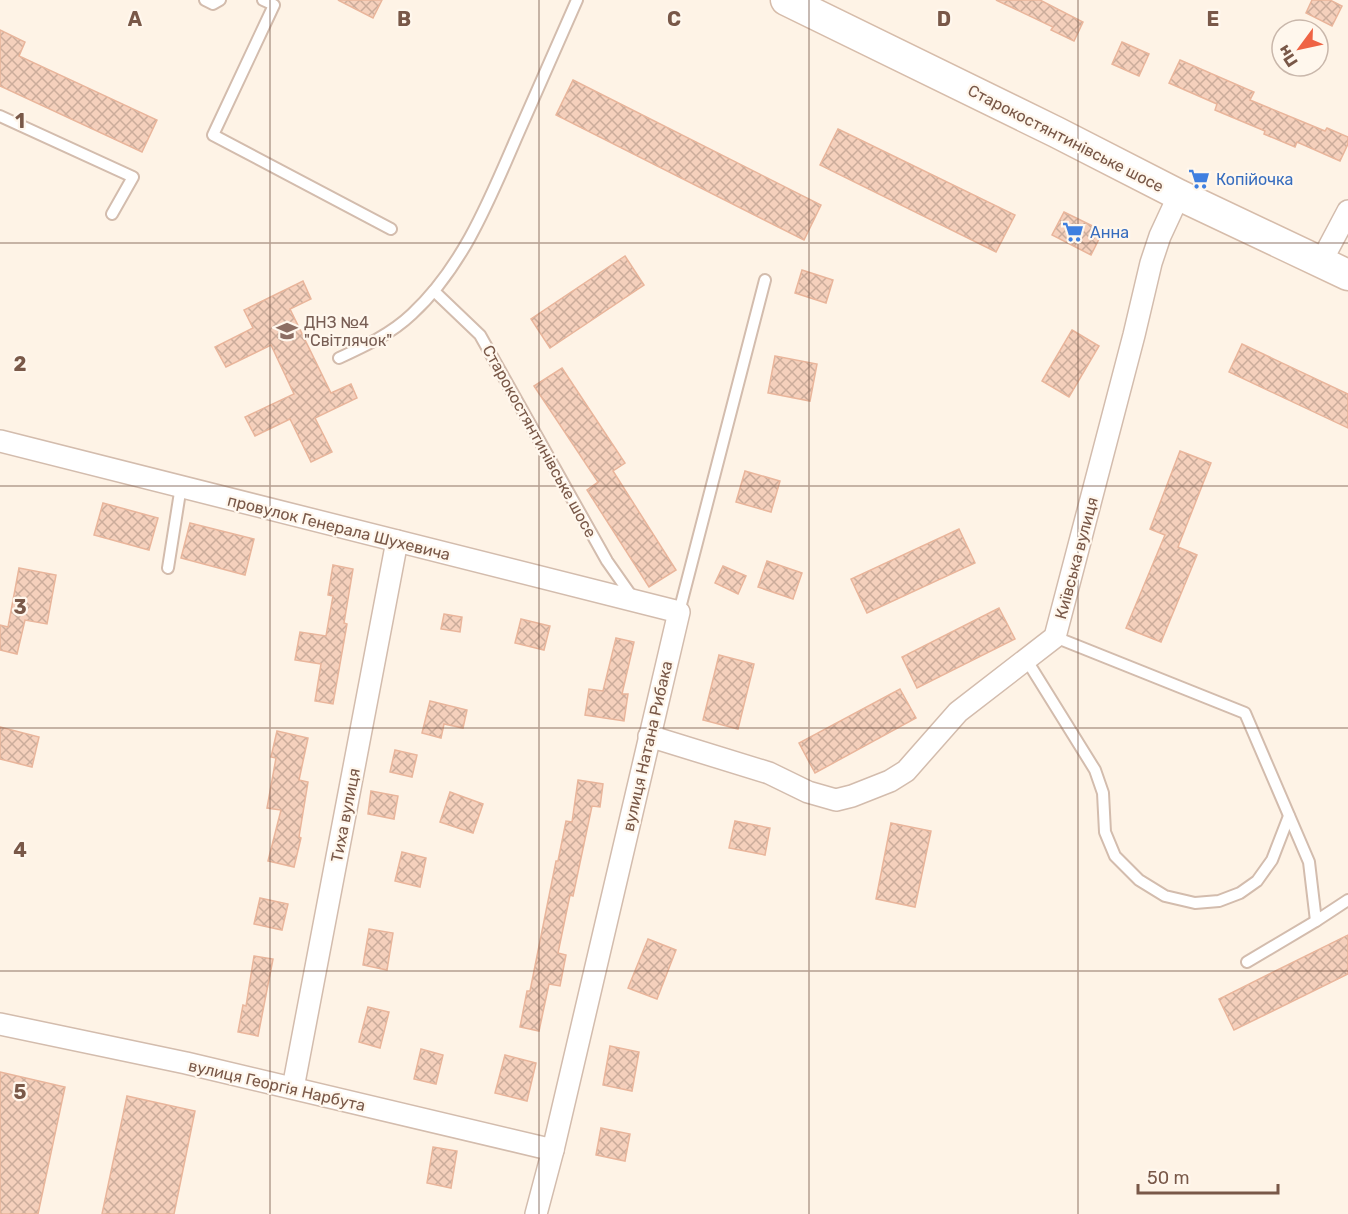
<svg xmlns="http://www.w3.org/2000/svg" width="1348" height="1214" font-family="Rubik,sans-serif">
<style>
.building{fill:url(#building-cross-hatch);stroke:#e9b59b;stroke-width:1.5}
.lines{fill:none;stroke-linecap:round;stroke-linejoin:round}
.service-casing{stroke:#d3bcad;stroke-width:14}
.minor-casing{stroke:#d3bcad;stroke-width:24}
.secondary-casing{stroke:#d6bcaa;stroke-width:33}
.service{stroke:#fff;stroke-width:10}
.minor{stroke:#fff;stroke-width:21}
.secondary{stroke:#fff;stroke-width:30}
.grid{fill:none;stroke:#795848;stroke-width:1.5;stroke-opacity:0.55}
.labels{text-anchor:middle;stroke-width:4.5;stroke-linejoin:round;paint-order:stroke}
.street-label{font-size:16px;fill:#795848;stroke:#fff7ed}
.shop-label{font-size:16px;fill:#366cbe;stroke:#fff7ed;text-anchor:start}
.education-label{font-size:16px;fill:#785e54;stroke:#fff7ed;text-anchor:start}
.grid-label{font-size:20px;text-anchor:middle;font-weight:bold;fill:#795848;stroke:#fff7ed;stroke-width:4.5;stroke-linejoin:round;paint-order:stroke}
</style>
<defs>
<pattern id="building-cross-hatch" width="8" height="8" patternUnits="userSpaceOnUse" patternTransform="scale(1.5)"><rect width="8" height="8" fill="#f5d0bc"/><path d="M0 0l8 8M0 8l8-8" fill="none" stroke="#cbac9b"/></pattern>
</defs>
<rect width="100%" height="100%" fill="#fef3e6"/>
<g class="building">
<path d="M 338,0 L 382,0 L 373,18 Z"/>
<path d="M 996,0 L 1040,0 L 1083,22 L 1074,41 L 1051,30 L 1053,27 Z"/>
<path d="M 1312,0 L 1330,0 L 1342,6 L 1332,26 L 1306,13 Z"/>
<path d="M 0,30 L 25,42 L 19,56 L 157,120 L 142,152 L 0,86 Z"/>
<path d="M 1122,42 L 1149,54 L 1139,76 L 1112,64 Z"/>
<path d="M 1180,60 L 1254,92 L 1250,100 L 1325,131 L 1327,128 L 1348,137 L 1348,144 L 1340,161 L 1297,142 L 1295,147 L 1264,134 L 1265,131 L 1215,110 L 1217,104 L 1169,83 Z"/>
<path d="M 573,80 L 821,205 L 804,240 L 556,115 Z"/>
<path d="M 838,129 L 1015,215 L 996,252 L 820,165 Z"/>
<path d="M 1064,212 L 1103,231 L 1091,255 L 1052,235 Z"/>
<path d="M 625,256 L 644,285 L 550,348 L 531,319 Z"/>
<path d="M 802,270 L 833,280 L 826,303 L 795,293 Z"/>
<path d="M 303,281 L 311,299 L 290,309 L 331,393 L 351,384 L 357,398 L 315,418 L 332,452 L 311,462 L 290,419 L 255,436 L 245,417 L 294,394 L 271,345 L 226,367 L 215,347 L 253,328 L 244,310 Z"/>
<path d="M 1072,330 L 1099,346 L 1069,397 L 1042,381 Z"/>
<path d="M 1242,344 L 1348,394 L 1348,428 L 1229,372 Z"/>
<path d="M 775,356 L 817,364 L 810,401 L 768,393 Z"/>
<path d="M 562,368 L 625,463 L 613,471 L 676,570 L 649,587 L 587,490 L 598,482 L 534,386 Z"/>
<path d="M 1180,451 L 1211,463 L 1178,547 L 1197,555 L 1161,642 L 1126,628 L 1165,535 L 1150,529 Z"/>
<path d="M 745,471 L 780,481 L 771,512 L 736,502 Z"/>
<path d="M 103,503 L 158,518 L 149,550 L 94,535 Z"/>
<path d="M 190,523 L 254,539 L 245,575 L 181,558 Z"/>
<path d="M 959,529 L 975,563 L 867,613 L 851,579 Z"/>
<path d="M 767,561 L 802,573 L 793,599 L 758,587 Z"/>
<path d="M 333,565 L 353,569 L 344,623 L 347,624 L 333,704 L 315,701 L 321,664 L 295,660 L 300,632 L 326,636 L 333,596 L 328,595 Z"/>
<path d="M 723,566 L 746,576 L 738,594 L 715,583 Z"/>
<path d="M 19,568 L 56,575 L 47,624 L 25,620 L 17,654 L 0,650 L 0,625 L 8,627 Z"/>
<path d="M 999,608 L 1015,639 L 917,688 L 902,657 Z"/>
<path d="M 444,614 L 462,617 L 460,632 L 441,629 Z"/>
<path d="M 521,619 L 550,626 L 544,650 L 515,643 Z"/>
<path d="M 616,638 L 634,642 L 622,694 L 628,694 L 624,721 L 585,715 L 589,689 L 603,691 Z"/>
<path d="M 719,655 L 754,664 L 738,729 L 703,720 Z"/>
<path d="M 900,689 L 916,718 L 815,773 L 799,743 Z"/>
<path d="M 430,701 L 467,710 L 463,728 L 444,724 L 441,738 L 422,733 Z"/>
<path d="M 0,727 L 39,737 L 32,767 L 0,759 Z"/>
<path d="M 277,731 L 308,738 L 299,780 L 308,782 L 299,837 L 301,838 L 294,867 L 268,861 L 281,810 L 267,808 L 276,758 L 271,757 Z"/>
<path d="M 395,750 L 417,755 L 412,777 L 390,772 Z"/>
<path d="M 578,780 L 603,784 L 600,807 L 592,806 L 573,896 L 570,895 L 558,953 L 566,955 L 560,986 L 549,984 L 539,1031 L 520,1027 L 527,991 L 530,991 L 556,861 L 558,861 L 566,821 L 572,822 Z"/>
<path d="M 371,791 L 398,796 L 394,819 L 368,814 Z"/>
<path d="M 450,792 L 483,804 L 473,833 L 440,822 Z"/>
<path d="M 735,821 L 770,828 L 765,855 L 729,848 Z"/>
<path d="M 891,823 L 931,831 L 915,907 L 876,899 Z"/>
<path d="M 402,852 L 426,858 L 420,887 L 395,881 Z"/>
<path d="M 260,898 L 288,904 L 282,930 L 254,924 Z"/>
<path d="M 369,929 L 393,933 L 387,970 L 363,965 Z"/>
<path d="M 1348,935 L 1348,974 L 1234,1030 L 1219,999 Z"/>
<path d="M 648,939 L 676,950 L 657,999 L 628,988 Z"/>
<path d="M 254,956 L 273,959 L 258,1036 L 238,1032 L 243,1005 L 246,1006 Z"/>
<path d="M 368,1007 L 389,1012 L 380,1048 L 359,1042 Z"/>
<path d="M 610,1046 L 639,1052 L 632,1091 L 603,1085 Z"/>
<path d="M 421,1049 L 443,1055 L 436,1084 L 414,1079 Z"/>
<path d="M 505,1055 L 536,1063 L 527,1101 L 495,1093 Z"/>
<path d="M 0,1072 L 65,1087 L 38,1214 L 0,1214 Z"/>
<path d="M 127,1096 L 195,1111 L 174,1214 L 102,1214 Z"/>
<path d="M 601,1128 L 630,1134 L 625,1161 L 596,1155 Z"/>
<path d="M 433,1147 L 457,1151 L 451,1188 L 427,1183 Z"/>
</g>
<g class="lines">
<defs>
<g id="service">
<path d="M 205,0 L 213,4 L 220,0"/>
<path d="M 263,0 L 274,5 L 213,135 L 391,229"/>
<path d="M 0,116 L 133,177 L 112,214"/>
<path d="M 434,291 L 480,335 L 607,561 L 633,598"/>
<path d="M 339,358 C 365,346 391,334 412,314 C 464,266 491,196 518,134 C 538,89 557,45 577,0"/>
<path d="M 168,568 L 181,486"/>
<path d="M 679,612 L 765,280"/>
<path d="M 1055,637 L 1245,713 L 1309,862 L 1316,921"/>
<path d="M 1026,659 L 1095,770 L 1103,793 L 1105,832 L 1115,856 L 1139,880 L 1165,896 L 1195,903 L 1219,901 L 1240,893 L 1257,881 L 1272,860 L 1289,816"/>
<path d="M 1247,962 L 1316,921 L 1348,900"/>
</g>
<g id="minor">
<path d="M 1321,262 L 1348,211"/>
<path d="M 0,441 L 679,612 L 553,1150 L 536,1214"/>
<path d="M 649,736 L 769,773 L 808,792 L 836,800 L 852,796 L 890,781 L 906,771 L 958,712 L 1055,637 L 1134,335 L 1151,263 L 1160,236 L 1179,195"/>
<path d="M 0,1024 L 186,1063 L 553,1150"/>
<path d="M 293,1088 L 397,541"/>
</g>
<path id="secondary" d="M 786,0 L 1056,132 L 1179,195 L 1348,275"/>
</defs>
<use href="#service" class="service-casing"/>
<use href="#minor" class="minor-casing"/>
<use href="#secondary" class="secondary-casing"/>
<use href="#service" class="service"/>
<use href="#minor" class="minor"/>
<use href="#secondary" class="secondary"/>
</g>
<path class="grid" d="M 270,0 L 270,1214M 539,0 L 539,1214M 809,0 L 809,1214M 1078,0 L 1078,1214M 0,243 L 1348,243M 0,486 L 1348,486M 0,728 L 1348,728M 0,971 L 1348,971"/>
<defs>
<symbol id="supermarket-bare" viewBox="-9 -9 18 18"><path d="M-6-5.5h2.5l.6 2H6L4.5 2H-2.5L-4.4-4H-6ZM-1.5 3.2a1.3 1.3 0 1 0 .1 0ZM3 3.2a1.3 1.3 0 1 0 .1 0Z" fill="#3f7fe0" stroke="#fff7ed" stroke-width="2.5" paint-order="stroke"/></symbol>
<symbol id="school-bare" viewBox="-9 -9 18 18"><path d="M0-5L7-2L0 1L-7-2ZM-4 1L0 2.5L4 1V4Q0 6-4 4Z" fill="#8d6e63" stroke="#fff7ed" stroke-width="2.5" paint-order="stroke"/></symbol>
</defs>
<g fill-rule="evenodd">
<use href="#supermarket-bare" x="1184" y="164" width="30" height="30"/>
<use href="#supermarket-bare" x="1058" y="217" width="30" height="30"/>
<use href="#school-bare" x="272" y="316" width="30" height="30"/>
</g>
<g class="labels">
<g class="street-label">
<text transform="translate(1066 138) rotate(27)" y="6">Старокостянтинівське шосе</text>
<text transform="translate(540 441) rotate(61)" y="6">Старокостянтинівське шосе</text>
<text transform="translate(339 527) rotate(14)" y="6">провулок Генерала Шухевича</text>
<text transform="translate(1076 558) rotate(-75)" y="6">Київська вулиця</text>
<text transform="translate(647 746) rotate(-77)" y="6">вулиця Натана Рибака</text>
<text transform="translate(345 815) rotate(-79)" y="6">Тиха вулиця</text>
<text transform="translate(277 1085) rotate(13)" y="6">вулиця Георгія Нарбута</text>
</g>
<g class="shop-label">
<text x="1216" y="185">Копійочка</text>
<text x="1090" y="238">Анна</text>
</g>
<g class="education-label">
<text x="304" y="328">ДНЗ №4<tspan x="304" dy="18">"Світлячок"</tspan></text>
</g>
</g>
<g class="grid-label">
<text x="135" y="26">A</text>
<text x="404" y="26">B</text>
<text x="674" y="26">C</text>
<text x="944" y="26">D</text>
<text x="1213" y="26">E</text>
<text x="20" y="128">1</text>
<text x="20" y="371">2</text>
<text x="20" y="614">3</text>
<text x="20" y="857">4</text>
<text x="20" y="1099">5</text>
</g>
<g transform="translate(1300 48) rotate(237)"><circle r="28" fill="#fff7ed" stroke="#c9b7ab" stroke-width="1.5"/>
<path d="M0-4.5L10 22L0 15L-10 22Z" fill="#ef6344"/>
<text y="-9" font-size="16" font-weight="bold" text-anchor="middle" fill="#795848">Пн</text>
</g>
<path d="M1138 1184v9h140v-9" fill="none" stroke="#795848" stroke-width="3"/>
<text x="1147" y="1184" font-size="18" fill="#795848" stroke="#fff7ed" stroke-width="4.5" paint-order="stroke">50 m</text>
</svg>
